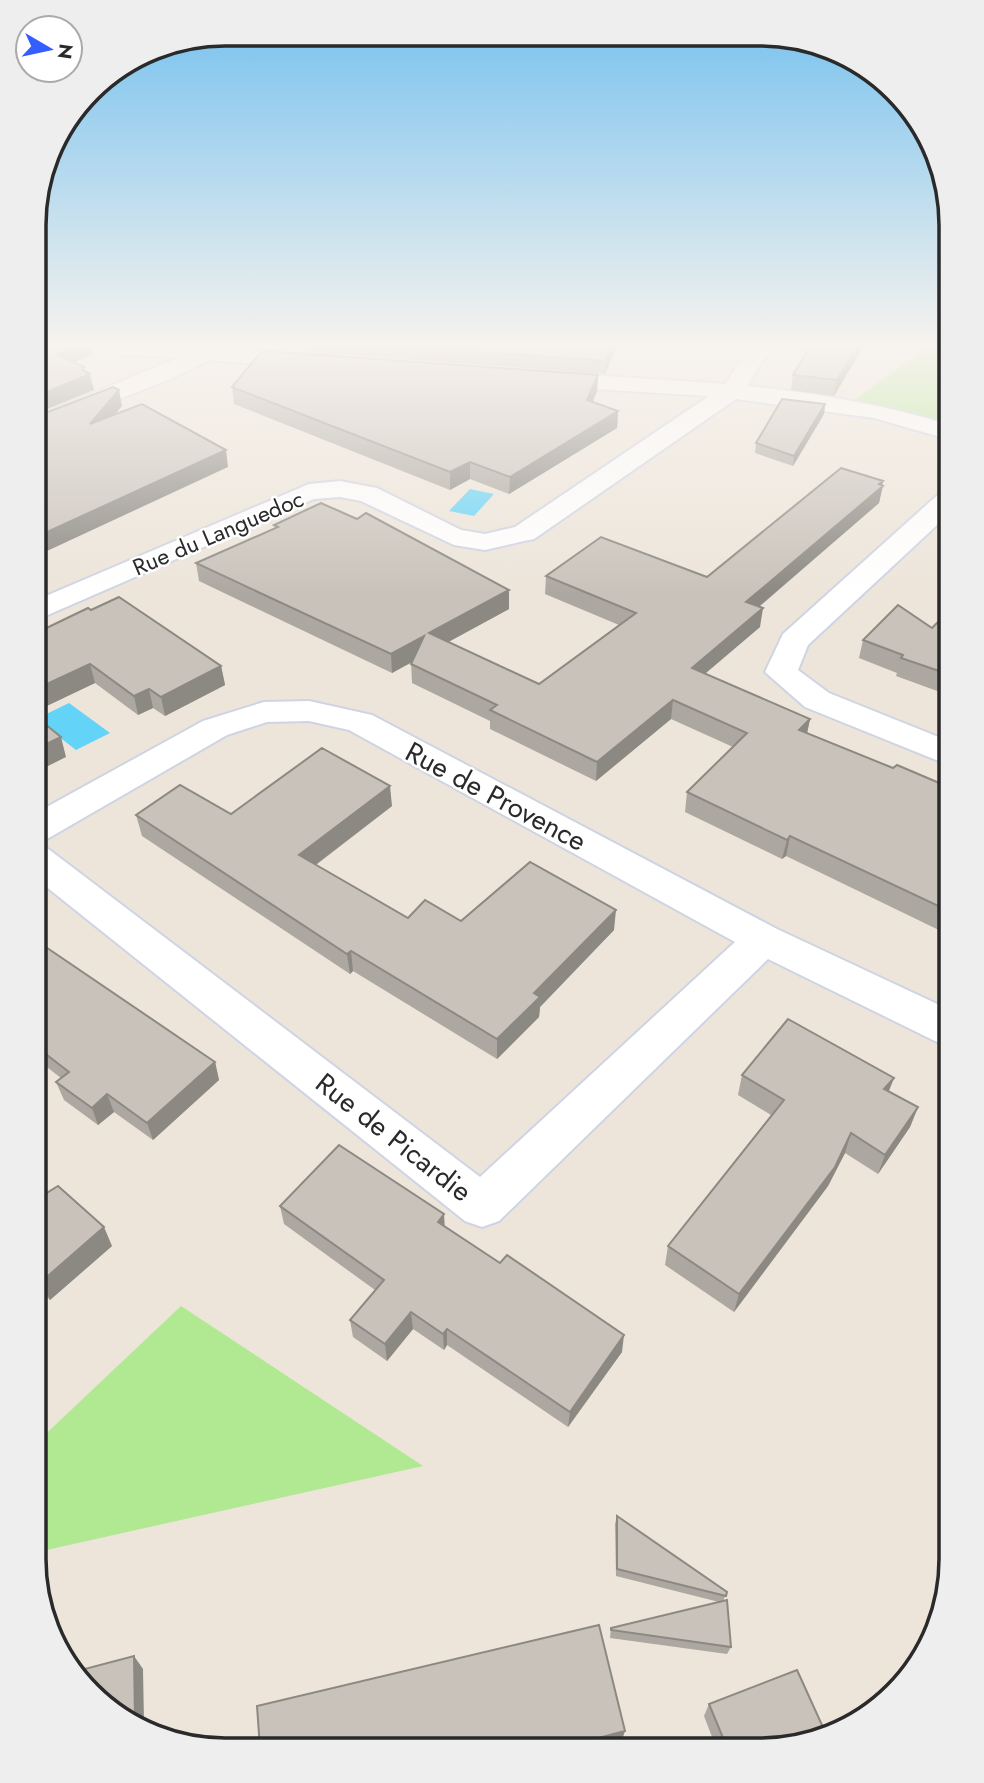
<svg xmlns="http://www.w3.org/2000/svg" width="984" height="1783" font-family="Jost,sans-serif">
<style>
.green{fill:#b1e892}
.water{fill:#64d3f8}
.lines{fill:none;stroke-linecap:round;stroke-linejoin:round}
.minor-casing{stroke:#cfd4e4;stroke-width:4}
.minor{fill:#fff;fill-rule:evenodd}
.wall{fill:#aca7a0}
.shaded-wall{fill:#8c8882}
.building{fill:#c8c2ba;stroke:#8c8882;stroke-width:2}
.labels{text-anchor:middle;stroke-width:5;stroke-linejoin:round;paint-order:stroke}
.far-street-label{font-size:23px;fill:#2a2a2a;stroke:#fff}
.street-label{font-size:28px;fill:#2a2a2a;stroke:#fff}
.rim{fill:none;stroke:#2a2a2a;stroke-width:3.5}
</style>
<rect width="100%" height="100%" fill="#ede5da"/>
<g class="green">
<path d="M 931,344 L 951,344 L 951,427 L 854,401 Z"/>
<path d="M 181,1306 L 423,1466 L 33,1553 L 33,1446 Z"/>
</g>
<g class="water">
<path d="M 470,489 L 494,494 L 474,516 L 449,511 Z"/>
<path d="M 69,703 L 110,733 L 76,750 L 36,719 Z"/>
</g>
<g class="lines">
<defs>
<g id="minor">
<path d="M 65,344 L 168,344 L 307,354 L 315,356 L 318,361 L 315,366 L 307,368 L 209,360 L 168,380 L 35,432 L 35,417 L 178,358 L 76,351 L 68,349 Z"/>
<path d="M 756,344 L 780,344 L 763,360 L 747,386 C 817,393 883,405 951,425 L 951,440 L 874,418 L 736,399 L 534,539 L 524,541 L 485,550 L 454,545 L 361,501 L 340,497 L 314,499 L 34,621 L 34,601 L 309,484 L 340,481 L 377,488 L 461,530 L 485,534 L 515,527 L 709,396 L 545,386 L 537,384 L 534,379 L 537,374 L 545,372 L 725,384 L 747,351 Z"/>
<path d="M 951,489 L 951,512 L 808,645 L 798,670 L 829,693 L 951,742 L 951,766 L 805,707 L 765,672 L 783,634 L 942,491 Z"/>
<path d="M 309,701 L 372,715 L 777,929 L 950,1010 L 950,1046 L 935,1041 L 768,959 L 499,1221 L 482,1227 L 465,1221 L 34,877 L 34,844 L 47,848 L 480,1177 L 735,942 L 349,730 L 309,721 L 267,722 L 227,735 L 47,839 L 34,842 L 34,814 L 203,721 L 264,702 Z"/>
</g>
</defs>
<use href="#minor" class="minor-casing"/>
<use href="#minor" class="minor"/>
</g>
<g class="wall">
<path d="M 305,344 L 618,344 L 605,374 L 306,352 Z"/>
<path d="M 814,344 L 868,344 L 864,345 L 834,396 L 791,390 L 793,375 Z"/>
<path d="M 598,375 L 597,391 L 593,402 L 618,411 L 617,428 L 509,494 L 470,479 L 450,490 L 234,404 L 232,387 Z"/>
<path d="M 825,404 L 824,414 L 793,466 L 755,453 L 756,443 Z"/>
<path d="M 883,481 L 879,503 L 759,607 L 760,627 L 705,674 L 810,719 L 807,733 L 893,768 L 951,788 L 951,926 L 945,933 L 786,856 L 782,859 L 685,812 L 687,792 L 733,747 L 671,719 L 596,781 L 490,729 L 490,721 L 412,683 L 411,662 L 392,673 L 199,581 L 196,563 L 275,528 L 274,525 L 509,609 L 448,642 L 539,684 L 619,625 L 545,594 L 546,576 L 707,577 Z"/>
<path d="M 951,609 L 951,696 L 896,676 L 897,673 L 859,658 L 863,640 L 932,628 Z"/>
<path d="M 91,610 L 221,666 L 225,685 L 165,716 L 153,708 L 138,715 L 95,683 L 34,712 L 34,634 Z"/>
<path d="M 392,806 L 316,865 L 408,918 L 614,930 L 540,1007 L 539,1017 L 497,1059 L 353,971 L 350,974 L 142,836 L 136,815 L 231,814 Z"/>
<path d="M 34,939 L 215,1062 L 219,1080 L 153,1140 L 114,1112 L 98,1125 L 64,1100 L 56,1082 L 61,1078 L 34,1057 Z"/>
<path d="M 742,1075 L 894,1078 L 889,1091 L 918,1107 L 910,1127 L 878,1174 L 845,1153 L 828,1186 L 734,1312 L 665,1265 L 668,1246 L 771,1115 L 738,1095 Z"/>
<path d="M 34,1184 L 45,1194 L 112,1246 L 50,1300 L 34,1284 Z"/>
<path d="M 280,1206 L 445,1227 L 622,1352 L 568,1427 L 447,1345 L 444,1350 L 413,1329 L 387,1361 L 353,1337 L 350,1320 L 375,1290 L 284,1224 Z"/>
<path d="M 617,1516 L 727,1592 L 723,1601 L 731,1647 L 727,1654 L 610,1638 L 611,1628 L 719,1602 L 616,1576 L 615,1524 Z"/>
<path d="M 709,1704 L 760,1750 L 717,1750 L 704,1716 Z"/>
</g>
<g class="shaded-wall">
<path d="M 78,344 L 90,344 L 92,355 L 59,369 L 56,354 Z"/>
<path d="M 613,344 L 618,344 L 605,374 L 606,361 Z"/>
<path d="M 859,344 L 868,344 L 864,345 L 834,396 L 837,380 Z"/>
<path d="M 84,367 L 86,376 L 90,374 L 94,390 L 35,414 L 35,397 L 82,370 Z"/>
<path d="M 598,375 L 597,391 L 586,417 L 587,400 Z"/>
<path d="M 119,390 L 122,406 L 94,440 L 90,424 Z"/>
<path d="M 825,404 L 824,414 L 793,466 L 794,456 Z"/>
<path d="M 618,411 L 617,428 L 509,494 L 510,477 Z"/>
<path d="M 226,450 L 228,467 L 34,557 L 34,538 Z"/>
<path d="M 470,462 L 470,479 L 450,490 L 450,472 Z"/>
<path d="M 883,481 L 882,487 L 883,486 L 879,503 L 743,620 L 746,602 Z"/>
<path d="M 509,590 L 509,609 L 430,652 L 429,633 Z"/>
<path d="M 763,608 L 760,627 L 689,687 L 692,668 Z"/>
<path d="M 424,636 L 425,655 L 392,673 L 391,654 Z"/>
<path d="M 90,664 L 95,683 L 34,712 L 34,690 Z"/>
<path d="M 221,666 L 225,685 L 165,716 L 161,697 Z"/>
<path d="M 149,689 L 153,708 L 138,715 L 134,696 Z"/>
<path d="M 673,700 L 671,719 L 596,781 L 597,762 Z"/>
<path d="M 810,719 L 806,738 L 799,730 Z"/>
<path d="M 61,737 L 66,757 L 34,773 L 34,750 Z"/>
<path d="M 390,786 L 392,806 L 302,875 L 299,855 Z"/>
<path d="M 790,836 L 786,856 L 782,859 L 787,840 Z"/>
<path d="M 616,910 L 614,930 L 540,1007 L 539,1017 L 497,1059 L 497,1039 L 534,993 Z"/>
<path d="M 951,919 L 951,926 L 945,933 Z"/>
<path d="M 351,951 L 353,971 L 350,974 L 347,954 Z"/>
<path d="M 215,1062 L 219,1080 L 153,1140 L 147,1123 Z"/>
<path d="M 894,1078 L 886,1097 L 884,1089 Z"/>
<path d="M 107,1094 L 114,1112 L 98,1125 L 92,1108 Z"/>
<path d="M 918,1107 L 910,1127 L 878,1174 L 885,1155 Z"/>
<path d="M 851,1133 L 845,1153 L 828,1186 L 734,1312 L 739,1294 Z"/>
<path d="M 444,1214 L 445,1231 L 438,1222 Z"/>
<path d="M 104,1227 L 112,1246 L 50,1300 L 41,1282 Z"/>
<path d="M 411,1312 L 413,1329 L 387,1361 L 385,1344 Z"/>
<path d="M 447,1329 L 447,1345 L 444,1350 L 443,1334 Z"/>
<path d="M 624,1335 L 622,1352 L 568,1427 L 570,1412 Z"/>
<path d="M 134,1656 L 143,1669 L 144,1723 L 135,1719 Z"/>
<path d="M 625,1731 L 621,1743 L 596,1749 L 556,1749 Z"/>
</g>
<g class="building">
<path d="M 35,344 L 78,344 L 56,354 L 84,367 L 82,370 L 90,374 L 35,397 Z"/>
<path d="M 375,344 L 613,344 L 606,361 Z"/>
<path d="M 814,344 L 859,344 L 837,380 L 793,375 L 810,347 Z"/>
<path d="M 266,351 L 598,375 L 587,400 L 618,411 L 510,477 L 470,462 L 450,472 L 232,387 L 260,353 Z"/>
<path d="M 113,387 L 119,390 L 90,424 L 142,404 L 226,450 L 34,538 L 35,417 Z"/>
<path d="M 782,399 L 825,404 L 794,456 L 756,443 Z"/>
<path d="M 841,468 L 883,481 L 879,484 L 883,486 L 746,602 L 763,608 L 692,668 L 810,719 L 799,730 L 893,768 L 897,765 L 951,788 L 951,912 L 790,836 L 787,840 L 687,792 L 747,733 L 673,700 L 597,762 L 490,710 L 497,705 L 411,664 L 424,636 L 391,654 L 196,563 L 278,527 L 274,525 L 321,503 L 357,519 L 366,513 L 509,590 L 429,633 L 539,684 L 636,613 L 546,576 L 601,537 L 707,577 Z"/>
<path d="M 119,597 L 221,666 L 161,697 L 149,689 L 134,696 L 90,664 L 34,690 L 34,634 L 88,608 L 91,610 Z"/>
<path d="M 898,605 L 932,628 L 951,609 L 951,675 L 901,658 L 903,655 L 863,640 Z"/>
<path d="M 34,715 L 61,737 L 34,750 Z"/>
<path d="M 322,748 L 390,786 L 299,855 L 408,918 L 425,900 L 461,921 L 530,862 L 616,910 L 534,993 L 540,997 L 497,1039 L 351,951 L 347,954 L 136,815 L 180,785 L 231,814 Z"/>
<path d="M 34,939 L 215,1062 L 147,1123 L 107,1094 L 92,1108 L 56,1082 L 69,1072 L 34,1045 Z"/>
<path d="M 788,1019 L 894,1078 L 884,1089 L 918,1107 L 885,1155 L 851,1133 L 835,1167 L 739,1294 L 668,1246 L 784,1100 L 742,1075 Z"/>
<path d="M 339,1145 L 444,1214 L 438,1222 L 500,1263 L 507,1255 L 624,1335 L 570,1412 L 447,1329 L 443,1334 L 411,1312 L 385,1344 L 350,1320 L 384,1280 L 280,1206 Z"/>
<path d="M 34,1184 L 45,1194 L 58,1186 L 104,1227 L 41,1282 L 34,1275 Z"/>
<path d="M 617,1516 L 727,1592 L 726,1596 L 617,1569 Z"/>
<path d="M 727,1600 L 731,1647 L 611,1630 L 611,1628 Z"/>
<path d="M 599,1625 L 625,1731 L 556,1749 L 260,1748 L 257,1706 Z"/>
<path d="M 134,1656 L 135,1719 L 99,1703 L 77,1671 Z"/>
<path d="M 797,1670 L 827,1736 L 822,1739 L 760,1750 L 728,1750 L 709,1704 Z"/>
</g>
<linearGradient id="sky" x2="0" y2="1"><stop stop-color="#73c0ee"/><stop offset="0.58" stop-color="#f7f3ee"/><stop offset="1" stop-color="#f7f3ee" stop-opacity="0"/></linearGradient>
<rect width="984" height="594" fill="url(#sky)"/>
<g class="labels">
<g class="far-street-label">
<text transform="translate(218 533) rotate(-23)" y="8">Rue du Languedoc</text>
</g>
<g class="street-label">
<text transform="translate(496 796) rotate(28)" y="10">Rue de Provence</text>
<text transform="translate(394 1137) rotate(38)" y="10">Rue de Picardie</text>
</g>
</g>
<path d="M0 0H984V1783H0ZM225 46H760A179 179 0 0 1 939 225V1559A179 179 0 0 1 760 1738H225A179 179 0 0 1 46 1559V225A179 179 0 0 1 225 46Z" fill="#eee" fill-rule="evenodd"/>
<path class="rim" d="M225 46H760A179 179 0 0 1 939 225V1559A179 179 0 0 1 760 1738H225A179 179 0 0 1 46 1559V225A179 179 0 0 1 225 46Z"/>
<g transform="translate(49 49) rotate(99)"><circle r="33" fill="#ffffff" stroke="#aaaaaa" stroke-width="2"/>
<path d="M0-5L12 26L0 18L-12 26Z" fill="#355eff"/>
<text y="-10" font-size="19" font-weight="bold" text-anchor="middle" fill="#2a2a2a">N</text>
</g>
</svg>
